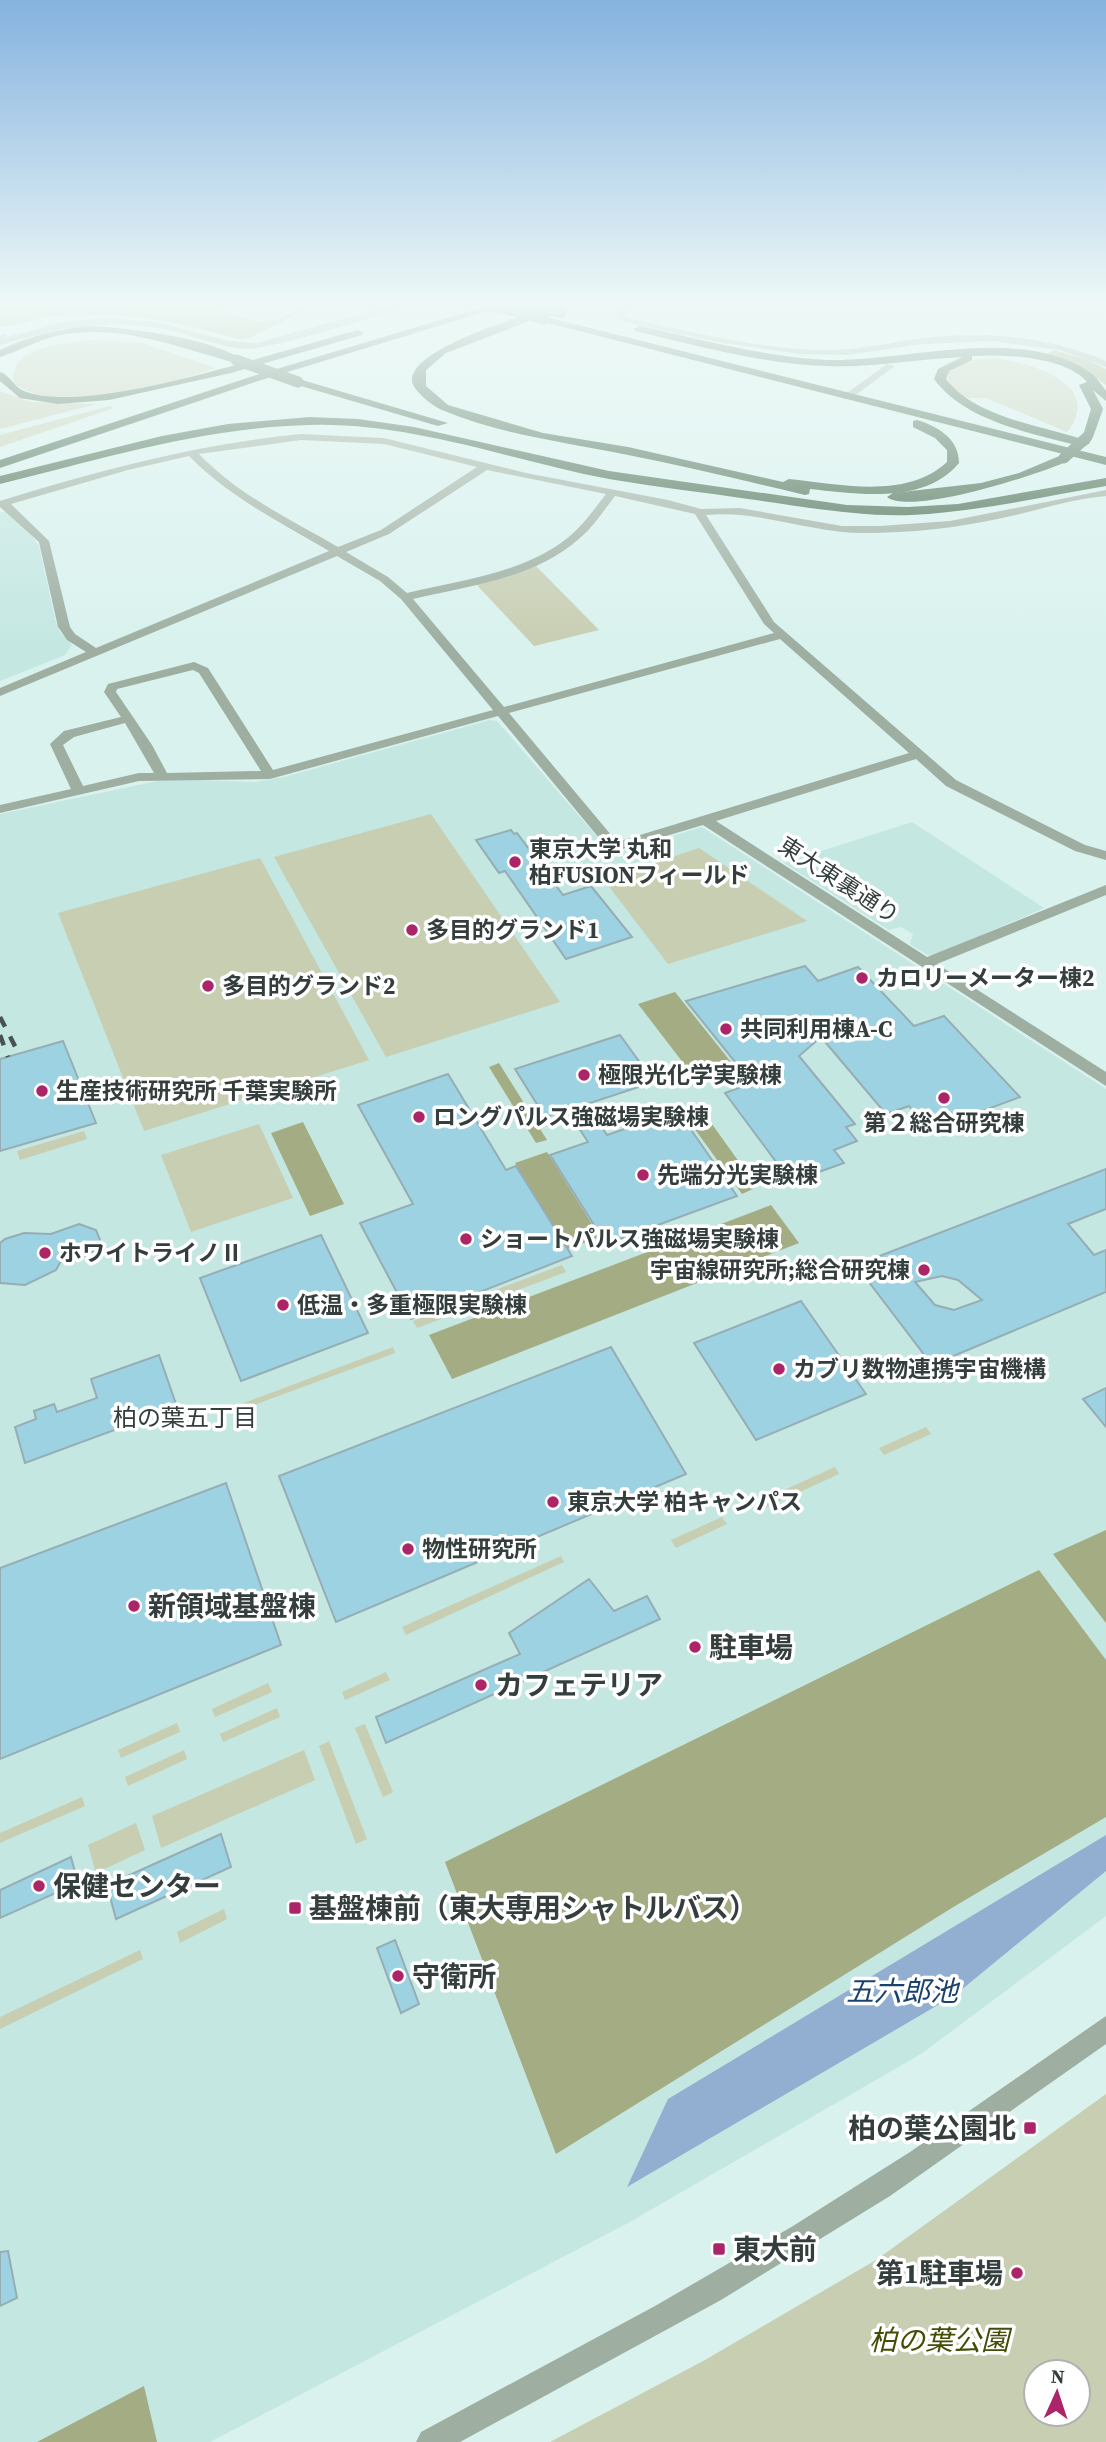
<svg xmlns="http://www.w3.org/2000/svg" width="1106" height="2442" font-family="'Source Serif 4','Noto Sans JP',serif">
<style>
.built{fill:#c4e7e2}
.green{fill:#c8ceb2;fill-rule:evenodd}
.forest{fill:#a3ac82}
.water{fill:#92afd1}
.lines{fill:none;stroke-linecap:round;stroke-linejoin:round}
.stream{stroke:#92afd1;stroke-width:3.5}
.building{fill:#9dd2e2;stroke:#96adb4;stroke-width:2;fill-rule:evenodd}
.minor{fill:#9eaea1;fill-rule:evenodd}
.highway{fill:#45684d;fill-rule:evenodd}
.rail{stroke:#475352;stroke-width:4.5;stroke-dasharray:11 11;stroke-linecap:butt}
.highway-bridge{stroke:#45684d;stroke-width:11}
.poi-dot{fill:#ad2569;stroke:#fff;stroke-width:2.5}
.labels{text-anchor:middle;stroke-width:7;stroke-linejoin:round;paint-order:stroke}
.poi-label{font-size:23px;font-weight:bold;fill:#343e3d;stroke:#fff;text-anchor:start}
.street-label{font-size:23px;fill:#343e3d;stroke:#fff}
.neighbourhood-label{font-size:24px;fill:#343e3d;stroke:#fff}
.near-poi-label{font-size:28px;font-weight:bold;fill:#343e3d;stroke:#fff;text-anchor:start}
.near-water-label{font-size:28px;font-style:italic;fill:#1a426e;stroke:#fff}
.near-park-label{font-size:28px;font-style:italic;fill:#444d05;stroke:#fff}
</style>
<rect width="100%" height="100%" fill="#d9f2ee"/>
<g class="built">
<path d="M 0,512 L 9,512 L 25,526 L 39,546 L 55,619 L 59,631 L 72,645 L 65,655 L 0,681 Z"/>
<path d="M 490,720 L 497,721 L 612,854 L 702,827 L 1106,1089 L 1106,1916 L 921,2054 L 628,2223 L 210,2442 L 0,2442 L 0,814 L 167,779 L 255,782 L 284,777 Z"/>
<path d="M 912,822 L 1044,908 L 936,955 L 927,955 L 910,944 L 913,934 L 901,927 L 889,930 L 784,863 Z"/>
</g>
<g class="green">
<path d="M 94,340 L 143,343 L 216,368 C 164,384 63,418 15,384 C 5,346 68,342 94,340 Z"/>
<path d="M 994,358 C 1028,362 1106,383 1067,432 L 986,398 L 965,398 L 952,390 L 945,373 L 971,360 Z"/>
<path d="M 0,391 L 31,402 L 97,404 L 0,429 Z"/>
<path d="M 110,406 L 114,408 L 0,447 L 0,435 Z"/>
<path d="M 536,566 L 599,630 L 534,646 L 475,583 Z"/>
<path d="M 431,814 L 560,1002 L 386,1057 L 274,857 Z"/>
<path d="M 699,848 L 807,921 L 668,964 L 604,880 Z"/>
<path d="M 260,858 L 369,1060 L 144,1131 L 58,913 Z"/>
<path d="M 259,1124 L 293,1198 L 191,1232 L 161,1155 Z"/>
<path d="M 84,1131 L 87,1139 L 20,1160 L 17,1151 Z"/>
<path d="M 562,1265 L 566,1272 L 417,1328 L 413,1321 Z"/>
<path d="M 393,1347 L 395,1353 L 243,1409 L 241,1404 Z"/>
<path d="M 926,1427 L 931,1434 L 884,1455 L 879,1448 Z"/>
<path d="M 835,1467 L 839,1474 L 765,1508 L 760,1501 Z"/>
<path d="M 722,1517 L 727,1524 L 676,1548 L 671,1540 Z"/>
<path d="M 561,1556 L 564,1562 L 406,1635 L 402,1627 Z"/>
<path d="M 386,1672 L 390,1680 L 345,1700 L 342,1692 Z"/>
<path d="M 268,1683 L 272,1692 L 215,1717 L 212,1709 Z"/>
<path d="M 277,1708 L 280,1717 L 223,1742 L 220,1734 Z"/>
<path d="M 177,1723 L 180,1732 L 121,1758 L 118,1750 Z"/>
<path d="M 365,1724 L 393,1792 L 383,1797 L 355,1728 Z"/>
<path d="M 329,1741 L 367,1839 L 356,1844 L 319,1746 Z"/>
<path d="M 184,1750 L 187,1759 L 128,1786 L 125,1777 Z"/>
<path d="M 304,1750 L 315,1780 L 161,1848 L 152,1816 Z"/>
<path d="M 82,1797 L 85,1806 L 0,1843 L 0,1833 Z"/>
<path d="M 136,1823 L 145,1850 L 96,1873 L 88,1845 Z"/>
<path d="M 224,1909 L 227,1919 L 180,1943 L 177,1932 Z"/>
<path d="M 140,1950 L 143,1959 L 0,2029 L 0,2017 Z"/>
<path d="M 1106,2094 L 1106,2442 L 550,2442 L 705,2360 L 876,2260 ZM 1036,2372 L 1078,2372 L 1078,2414 L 1036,2414 Z"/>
</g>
<g class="forest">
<path d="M 0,305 L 195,305 L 261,322 L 277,320 L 298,310 L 304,311 L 249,338 L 237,339 C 177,320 116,311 53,316 C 35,318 19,326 0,326 Z"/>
<path d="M 1054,350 L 1085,359 L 1106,369 L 1106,385 L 1088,373 L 1047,354 Z"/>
<path d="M 675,992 L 735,1067 L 707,1079 L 691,1073 L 638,1004 Z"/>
<path d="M 499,1063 L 547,1140 L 536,1143 L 489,1067 Z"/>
<path d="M 699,1106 L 757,1187 L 742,1194 L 683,1113 Z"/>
<path d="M 303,1122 L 344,1204 L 310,1216 L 271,1133 Z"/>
<path d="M 547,1152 L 600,1237 L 567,1249 L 515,1163 Z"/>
<path d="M 771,1205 L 799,1243 L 452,1379 L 429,1335 Z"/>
<path d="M 1106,1530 L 1106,1623 L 1053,1554 Z"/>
<path d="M 1039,1570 L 1106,1660 L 1106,1817 L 955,1906 L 556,2154 L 445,1862 Z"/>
<path d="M 144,2386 L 157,2442 L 37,2442 Z"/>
</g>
<path class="water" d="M 1106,1835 L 1106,1871 L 955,1995 L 627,2187 L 668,2099 Z"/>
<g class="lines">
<path class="stream" d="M 0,338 L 4,336"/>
</g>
<g class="building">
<path d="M 511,830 L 514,834 L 517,833 L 563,895 L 591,886 L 632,937 L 566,959 L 505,871 L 499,873 L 476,840 Z"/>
<path d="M 805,966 L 818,981 L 858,967 L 914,1026 L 944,1016 L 1020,1097 L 937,1128 L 930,1120 L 923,1123 L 909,1106 L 886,1114 L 821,1037 L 799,1056 L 855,1124 L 846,1127 L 857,1141 L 834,1150 L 844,1163 L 791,1182 L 725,1093 L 752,1083 L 686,1001 Z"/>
<path d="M 620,1035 L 654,1082 L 587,1104 L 607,1135 L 678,1111 L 737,1196 L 606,1244 L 550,1155 L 588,1142 L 567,1110 L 545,1117 L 515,1069 Z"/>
<path d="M 63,1041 L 96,1123 L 0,1151 L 0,1059 Z"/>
<path d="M 448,1074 L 506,1170 L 516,1166 L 572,1256 L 411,1319 L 360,1223 L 413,1204 L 358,1105 Z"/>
<path d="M 1106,1169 L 1106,1209 L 1068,1224 L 1094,1255 L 1106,1250 L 1106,1292 L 932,1365 L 856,1265 ZM 942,1276 L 958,1280 L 982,1300 L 954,1310 L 935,1305 L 915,1282 Z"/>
<path d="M 79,1224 L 96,1230 L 100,1240 L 96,1250 L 74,1262 L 61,1261 L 56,1270 L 25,1285 L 0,1283 L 0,1243 L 5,1239 L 24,1233 L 51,1234 Z"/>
<path d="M 321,1235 L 368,1333 L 241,1381 L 200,1278 Z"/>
<path d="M 801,1301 L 866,1394 L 756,1440 L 694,1343 Z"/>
<path d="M 611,1347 L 686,1474 L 336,1622 L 279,1476 Z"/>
<path d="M 159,1355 L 177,1407 L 25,1463 L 15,1427 L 36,1419 L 34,1411 L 54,1404 L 57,1412 L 97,1398 L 91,1379 Z"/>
<path d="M 1106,1388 L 1106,1427 L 1083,1399 Z"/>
<path d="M 226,1483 L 281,1645 L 0,1759 L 0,1568 Z"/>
<path d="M 589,1579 L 614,1611 L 647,1596 L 660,1619 L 386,1743 L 376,1717 L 520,1654 L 509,1633 Z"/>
<path d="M 221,1834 L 231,1867 L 116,1919 L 107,1885 Z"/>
<path d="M 71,1857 L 78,1883 L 0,1918 L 0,1890 Z"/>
<path d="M 395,1940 L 419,2004 L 401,2013 L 377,1948 Z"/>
<path d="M 8,2251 L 17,2298 L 0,2306 L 0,2252 Z"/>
</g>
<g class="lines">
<g class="minor">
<path d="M 392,305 L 407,305 C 391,314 265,350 247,349 C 219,348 192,334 164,329 C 106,318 55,329 0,345 L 0,339 L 68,321 L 115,318 L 161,323 L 229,341 L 257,343 Z"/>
<path d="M 620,305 L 628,305 L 624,315 L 629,318 C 692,332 758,349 823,350 C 855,351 886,343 918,339 C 982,330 1046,336 1106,361 L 1106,367 L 1060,350 L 992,341 L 922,344 L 847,355 L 799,354 L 724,343 L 623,322 L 615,316 Z"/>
<path d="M 887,364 L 895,366 L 850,399 L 844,399 L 844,395 Z"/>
<path d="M 301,434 L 384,438 L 526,473 L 668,500 L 701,509 L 740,508 L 842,526 L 880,526 L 950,521 L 1106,490 L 1106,496 C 1070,499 1037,511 1002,518 C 957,528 910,533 864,533 C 811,533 760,510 706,515 L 774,622 L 956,780 L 1085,845 L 1106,851 L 1106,860 L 1075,851 L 946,786 L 916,759 L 716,821 L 927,957 L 1106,885 L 1106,895 L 937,964 L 1106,1072 L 1106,1086 L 703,825 L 619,850 L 609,850 L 498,716 L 270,779 L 139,781 L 0,813 L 0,805 L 71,789 L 50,744 L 64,731 L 121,717 L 104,692 L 108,684 L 194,662 L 208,668 L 273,770 L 493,710 L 401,599 L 380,581 L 337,556 L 0,696 L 0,688 L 86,652 L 67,640 L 58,627 L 39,542 L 0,507 L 0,501 C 99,470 198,444 301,434 ZM 301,440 L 384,444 L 477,467 L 381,530 L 338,547 C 290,519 238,495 199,454 ZM 189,456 C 229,497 280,522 329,551 L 96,648 L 75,634 L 70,627 L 49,541 L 11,504 L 128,470 ZM 487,470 L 606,494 C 595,508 584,524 570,536 C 525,573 463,580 407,593 L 388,577 L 346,552 L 389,534 ZM 615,496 L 695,514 L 764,624 L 774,633 L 504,707 L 413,599 C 469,586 536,578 580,538 C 594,526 604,510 615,496 ZM 780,639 L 909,753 L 617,842 L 509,713 ZM 193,670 L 199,673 L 261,771 L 167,773 L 152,745 L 116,692 L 117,689 ZM 125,723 L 154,773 L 139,773 L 83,786 L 63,745 L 74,737 Z"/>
<path d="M 1106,2016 L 1106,2044 L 890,2196 L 721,2300 L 460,2442 L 416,2442 L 421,2432 L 655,2306 L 793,2226 L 910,2152 Z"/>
</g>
<g class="highway">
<path d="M 490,305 L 507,305 L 258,381 L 0,468 L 0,460 L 250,377 Z"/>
<path d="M 552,305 L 567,305 L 542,316 L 1106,457 L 1106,465 L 540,321 L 540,317 L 446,353 L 426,370 L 426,386 L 448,405 L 543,433 L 628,447 L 783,482 L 789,479 C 839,484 906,500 947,462 L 947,450 L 935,438 L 913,427 L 913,421 L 917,420 C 939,427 959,439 959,463 C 924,505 858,494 810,489 L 809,494 L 805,495 C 746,481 688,467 628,455 C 566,442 501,435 442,410 C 434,407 413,391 412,381 C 410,348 525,316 552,305 Z"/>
<path d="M 88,326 C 124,327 214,338 242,360 L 236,363 C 177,347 118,322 56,336 C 36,341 19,351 0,357 L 0,350 C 29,336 56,330 88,326 Z"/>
<path d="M 639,326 C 701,339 763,357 827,360 C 906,362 1018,325 1088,371 C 1095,375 1101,384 1106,391 L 1106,401 L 1093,390 L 1103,409 L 1093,437 L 1088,440 L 1090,443 L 1084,447 C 1035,434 965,422 934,379 L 938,369 L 962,357 C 917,359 872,368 827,366 C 763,364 698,346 635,331 L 634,329 ZM 972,356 C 1004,354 1065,356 1087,382 L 1079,385 L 1091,409 L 1082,439 C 1038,425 975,417 946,379 L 949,371 L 972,360 Z"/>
<path d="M 358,330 L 363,333 L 362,335 L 231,373 L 109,400 L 58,404 L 20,398 L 0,381 L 0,372 C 10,375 15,388 24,391 C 90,418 286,348 358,330 Z"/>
<path d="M 294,380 L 302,380 L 448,423 L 438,426 L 294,384 Z"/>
<path d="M 310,417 L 358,419 L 414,427 L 609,471 L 847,505 L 908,507 L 958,504 L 1106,478 L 1106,486 C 1041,497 977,512 911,515 C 856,517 802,506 748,499 C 702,492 655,487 609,479 C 510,460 411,422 310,425 C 204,427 102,459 0,484 L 0,476 L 162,436 L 228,424 Z"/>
<path d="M 1064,454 L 1070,458 L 1068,461 C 1040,474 911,516 887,497 L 893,493 L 981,483 L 1019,473 Z"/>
</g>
<g class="rail">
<path d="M 0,1017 L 19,1054"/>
<path d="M 0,1035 L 8,1057"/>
</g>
<g class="highway-bridge">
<path d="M 490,305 L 544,319"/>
<path d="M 528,308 L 561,312"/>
<path d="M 236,360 L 298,382"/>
<path d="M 1064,458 L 1087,437"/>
</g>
</g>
<linearGradient id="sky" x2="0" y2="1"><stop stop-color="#85b2df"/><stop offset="0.47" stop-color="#eef9f7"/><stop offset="1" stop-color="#eef9f7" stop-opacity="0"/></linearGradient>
<rect width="1106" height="647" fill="url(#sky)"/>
<g class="poi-dot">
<circle cx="515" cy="862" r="7"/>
<circle cx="412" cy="930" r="7"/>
<circle cx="862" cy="978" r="7"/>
<circle cx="208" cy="986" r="7"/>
<circle cx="726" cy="1029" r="7"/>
<circle cx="584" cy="1075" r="7"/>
<circle cx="42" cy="1091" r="7"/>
<circle cx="944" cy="1098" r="7"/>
<circle cx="419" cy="1117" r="7"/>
<circle cx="643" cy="1175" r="7"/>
<circle cx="466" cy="1239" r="7"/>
<circle cx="45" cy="1253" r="7"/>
<circle cx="924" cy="1270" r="7"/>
<circle cx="283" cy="1305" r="7"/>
<circle cx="779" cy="1369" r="7"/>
<circle cx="553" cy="1502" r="7"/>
<circle cx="408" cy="1549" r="7"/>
<circle cx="134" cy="1606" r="7"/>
<circle cx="695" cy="1647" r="7"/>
<circle cx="481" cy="1685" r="7"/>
<circle cx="39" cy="1886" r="7"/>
<rect x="288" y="1901" width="14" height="14" rx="3.5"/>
<circle cx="398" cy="1976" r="7"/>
<rect x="1023" y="2121" width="14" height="14" rx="3.5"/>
<rect x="712" y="2242" width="14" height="14" rx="3.5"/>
<circle cx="1017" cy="2273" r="7"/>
</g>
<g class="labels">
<g class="poi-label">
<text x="529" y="857">東京大学 丸和<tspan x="529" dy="26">柏FUSIONフィールド</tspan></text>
<text x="426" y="938">多目的グランド1</text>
<text x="876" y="986">カロリーメーター棟2</text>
<text x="222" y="994">多目的グランド2</text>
<text x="740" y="1037">共同利用棟A-C</text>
<text x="598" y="1083">極限光化学実験棟</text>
<text x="56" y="1099">生産技術研究所 千葉実験所</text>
<text x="433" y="1125">ロングパルス強磁場実験棟</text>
<text x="944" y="1131" text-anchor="middle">第２総合研究棟</text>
<text x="657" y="1183">先端分光実験棟</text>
<text x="480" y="1247">ショートパルス強磁場実験棟</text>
<text x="59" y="1261">ホワイトライノⅡ</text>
<text x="910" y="1278" text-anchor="end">宇宙線研究所;総合研究棟</text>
<text x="297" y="1313">低温・多重極限実験棟</text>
<text x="793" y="1377">カブリ数物連携宇宙機構</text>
<text x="567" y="1510">東京大学 柏キャンパス</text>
<text x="422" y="1557">物性研究所</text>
</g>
<g class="street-label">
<text transform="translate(839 880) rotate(33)" y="8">東大東裏通り</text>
</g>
<g class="neighbourhood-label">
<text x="185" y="1426">柏の葉五丁目</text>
</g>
<g class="near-poi-label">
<text x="148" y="1616">新領域基盤棟</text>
<text x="709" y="1657">駐車場</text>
<text x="495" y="1695">カフェテリア</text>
<text x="53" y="1896">保健センター</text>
<text x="309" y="1918">基盤棟前（東大専用シャトルバス）</text>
<text x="412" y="1986">守衛所</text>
<text x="1016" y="2138" text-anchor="end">柏の葉公園北</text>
<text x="733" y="2259">東大前</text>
<text x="1003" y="2283" text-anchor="end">第1駐車場</text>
</g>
<g class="near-water-label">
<text x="902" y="2001">五六郎池</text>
</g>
<g class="near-park-label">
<text x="939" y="2350">柏の葉公園</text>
</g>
</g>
<g transform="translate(1057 2393) rotate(3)"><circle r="33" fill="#ffffff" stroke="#aeb2b1" stroke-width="2"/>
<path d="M0-5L12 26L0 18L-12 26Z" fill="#ad2569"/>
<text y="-10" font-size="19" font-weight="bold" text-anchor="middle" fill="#343e3d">N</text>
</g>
</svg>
